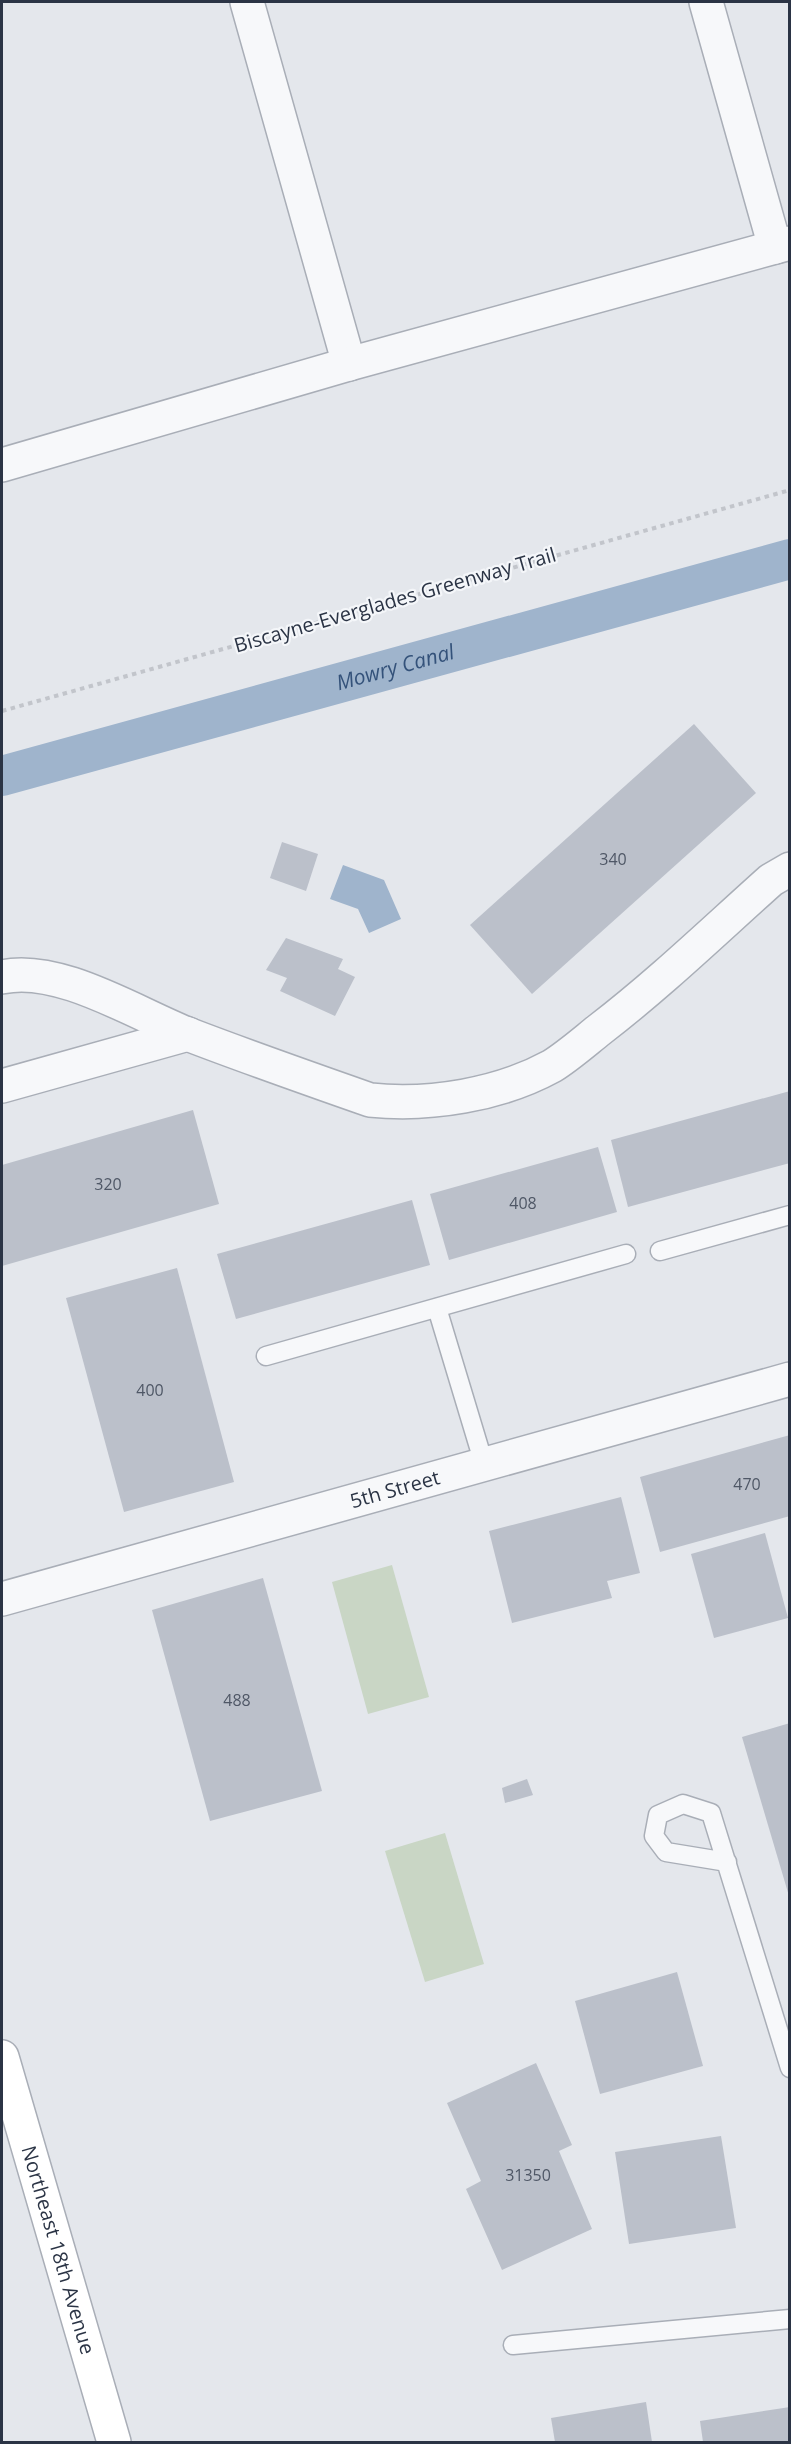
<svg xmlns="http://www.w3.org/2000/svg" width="791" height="2444" font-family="'Open Sans',sans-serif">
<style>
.green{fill:#c9d6c5}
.water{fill:#9fb4cc}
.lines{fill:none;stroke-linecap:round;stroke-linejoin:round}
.canal{stroke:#9fb4cc;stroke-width:40}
.building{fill:#bbc0ca}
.lane-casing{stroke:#a9aeb7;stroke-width:21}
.street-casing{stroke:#a9aeb7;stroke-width:36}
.secondary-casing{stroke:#a9aeb7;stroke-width:36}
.path{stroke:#c2c5cb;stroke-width:4;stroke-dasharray:4.5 4.5;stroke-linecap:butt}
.lane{stroke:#f7f8fa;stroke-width:18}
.street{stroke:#f7f8fa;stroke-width:33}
.secondary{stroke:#fff;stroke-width:33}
.labels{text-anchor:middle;stroke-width:4.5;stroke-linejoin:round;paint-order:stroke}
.number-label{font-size:16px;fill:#4f5766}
.street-label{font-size:20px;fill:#2b3445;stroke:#f4f6f9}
.water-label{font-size:21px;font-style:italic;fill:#34527a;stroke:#f4f6f9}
</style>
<rect width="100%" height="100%" fill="#e4e7ec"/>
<g class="green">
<path d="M 392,1565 L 429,1697 L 368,1714 L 332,1582 Z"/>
<path d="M 445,1833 L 484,1964 L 425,1982 L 385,1851 Z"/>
</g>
<path class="water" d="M 343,865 L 384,880 L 401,919 L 369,933 L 358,909 L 330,899 Z"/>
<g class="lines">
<path class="canal" id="s1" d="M 2,776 L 790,559"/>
</g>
<g class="building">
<path d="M 694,724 L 756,793 L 532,994 L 470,925 Z"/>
<path d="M 282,842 L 318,854 L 306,891 L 270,878 Z"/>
<path d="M 286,938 L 343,959 L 338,969 L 355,977 L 335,1016 L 280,991 L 287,978 L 266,970 Z"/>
<path d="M 790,1091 L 790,1163 L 628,1207 L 611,1140 Z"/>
<path d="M 193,1110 L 219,1204 L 2,1266 L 2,1165 Z"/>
<path d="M 598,1147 L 617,1212 L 449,1260 L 430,1194 Z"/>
<path d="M 412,1200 L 430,1265 L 236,1319 L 217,1254 Z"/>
<path d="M 177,1268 L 234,1482 L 124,1512 L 66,1298 Z"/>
<path d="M 790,1435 L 790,1516 L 660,1552 L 640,1477 Z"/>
<path d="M 621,1497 L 640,1573 L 607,1581 L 612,1598 L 512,1623 L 489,1531 Z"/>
<path d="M 765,1533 L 788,1618 L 714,1638 L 691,1554 Z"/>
<path d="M 263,1578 L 322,1791 L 210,1821 L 152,1610 Z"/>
<path d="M 790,1723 L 790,1896 L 789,1896 L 742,1737 Z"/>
<path d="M 527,1779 L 533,1795 L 505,1803 L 502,1788 Z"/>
<path d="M 677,1972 L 703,2066 L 600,2094 L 575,2001 Z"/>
<path d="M 536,2063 L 572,2145 L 559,2151 L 592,2229 L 502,2270 L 466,2189 L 481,2181 L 447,2103 Z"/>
<path d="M 721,2136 L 736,2228 L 629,2244 L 615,2152 Z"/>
<path d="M 646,2402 L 652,2442 L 555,2442 L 551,2418 Z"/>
<path d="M 790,2407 L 790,2442 L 703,2442 L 700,2421 Z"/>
</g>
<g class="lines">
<defs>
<g id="lane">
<path d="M 660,1251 L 790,1215"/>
<path d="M 437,1308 L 484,1464"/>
<path d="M 266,1356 L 626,1254"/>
<path d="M 727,1862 L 666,1852 L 654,1836 L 658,1815 L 683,1804 L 711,1813 L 790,2068"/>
<path d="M 513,2345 L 790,2319"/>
</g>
<g id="street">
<path d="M 247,2 L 349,364"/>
<path d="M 706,2 L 775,247"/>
<path d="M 2,465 L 349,364 L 790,243"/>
<path d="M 2,977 C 59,964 138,1015 190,1035 C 250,1058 310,1079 370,1100 C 430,1106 499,1095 552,1066 C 568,1056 584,1042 599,1030 C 659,984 714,931 771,880 L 790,869"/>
<path d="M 2,1086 L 188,1034"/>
<path id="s2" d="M 2,1599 L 790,1379"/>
</g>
<g id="secondary">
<path id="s3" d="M 2,2057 L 114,2442"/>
</g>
</defs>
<use href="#lane" class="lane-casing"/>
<use href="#street" class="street-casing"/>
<use href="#secondary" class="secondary-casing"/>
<path class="path" d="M 2,711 L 790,490"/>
<use href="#lane" class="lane"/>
<use href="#street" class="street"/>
<use href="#secondary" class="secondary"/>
</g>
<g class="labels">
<g class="number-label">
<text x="613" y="865">340</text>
<text x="108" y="1190">320</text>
<text x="523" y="1209">408</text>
<text x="150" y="1396">400</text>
<text x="747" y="1490">470</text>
<text x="237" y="1706">488</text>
<text x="528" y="2181">31350</text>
</g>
<g class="street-label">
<text transform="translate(395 600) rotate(-16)" y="7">Biscayne-Everglades Greenway Trail</text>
<text dy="7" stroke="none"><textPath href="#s2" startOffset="408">5th Street</textPath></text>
<text dy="7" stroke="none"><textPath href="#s3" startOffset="201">Northeast 18th Avenue</textPath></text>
</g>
<g class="water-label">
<text dy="7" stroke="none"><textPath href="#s1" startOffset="408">Mowry Canal</textPath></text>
</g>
</g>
<rect width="791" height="2444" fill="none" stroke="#2b3445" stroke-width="6"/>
</svg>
